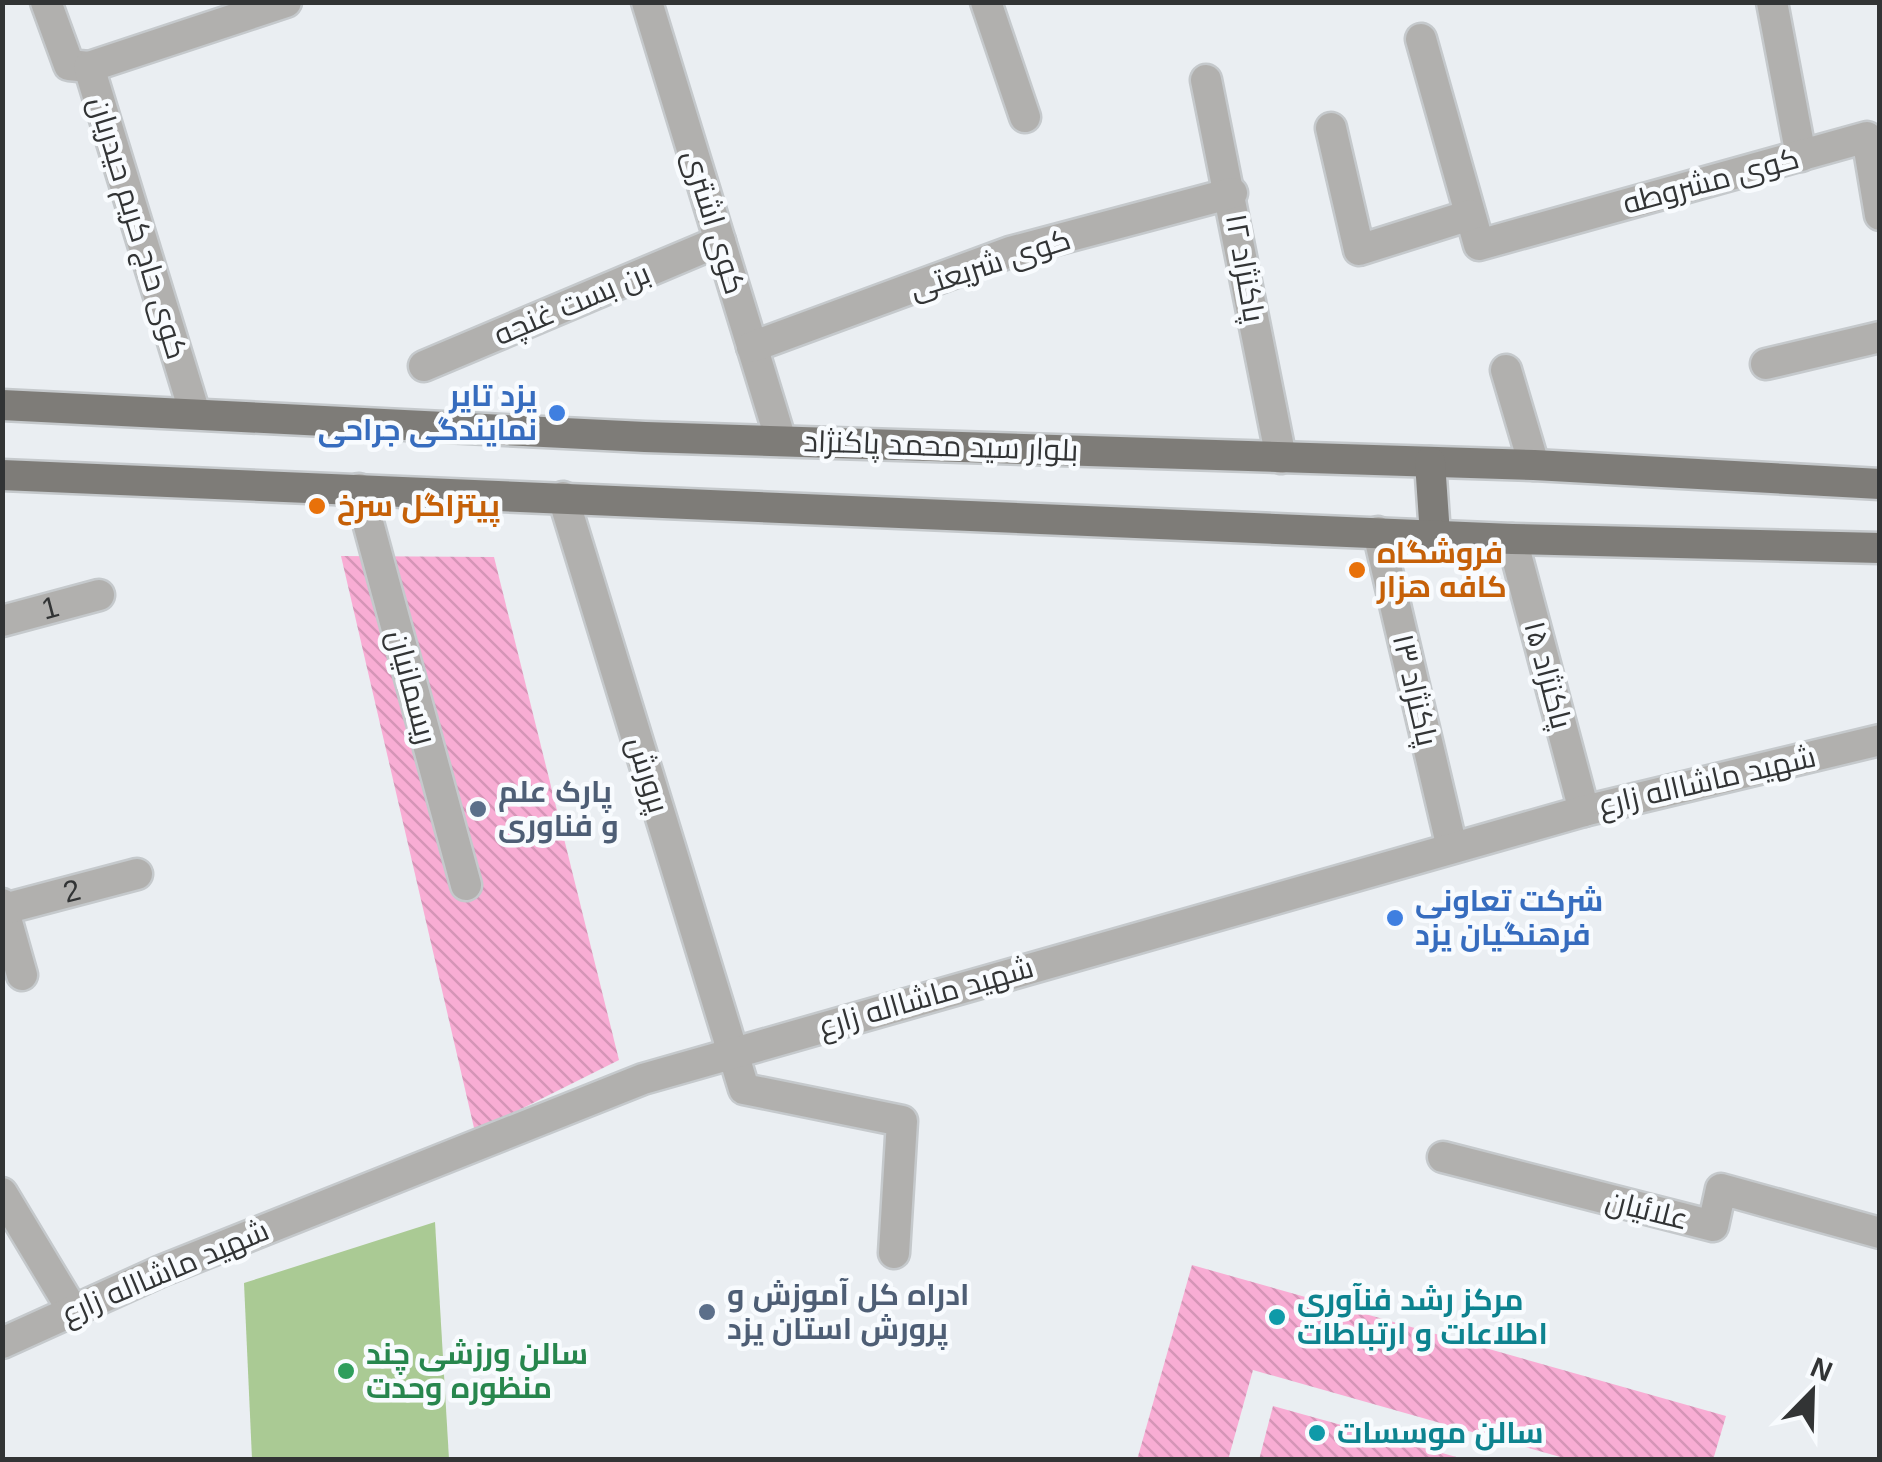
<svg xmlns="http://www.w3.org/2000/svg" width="1882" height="1462" font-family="Arial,Cairo,sans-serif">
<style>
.green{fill:#aaca94}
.building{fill:url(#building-back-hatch)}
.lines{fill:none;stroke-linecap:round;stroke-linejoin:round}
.minor-casing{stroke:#c5c9cc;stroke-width:35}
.major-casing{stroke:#c5c9cc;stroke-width:35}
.minor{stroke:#b1b0ae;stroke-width:30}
.major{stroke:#7e7c78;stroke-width:30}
.shop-dot{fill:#3f7fe0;stroke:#f8fbfe;stroke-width:4}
.food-dot{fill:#e8710a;stroke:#f8fbfe;stroke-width:4}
.service-dot{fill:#5c6f8a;stroke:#f8fbfe;stroke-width:4}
.culture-dot{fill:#0f9aa8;stroke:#f8fbfe;stroke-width:4}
.leisure-dot{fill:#2e9e5b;stroke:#f8fbfe;stroke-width:4}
.labels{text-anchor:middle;stroke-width:9;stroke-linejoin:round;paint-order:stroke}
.street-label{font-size:30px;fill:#323435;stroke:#f8fbfe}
.shop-label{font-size:30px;font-weight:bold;fill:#366cbe;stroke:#f8fbfe;text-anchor:end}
.food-label{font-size:30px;font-weight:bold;fill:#c56008;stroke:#f8fbfe;text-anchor:start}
.service-label{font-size:30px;font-weight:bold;fill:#4e5e75;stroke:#f8fbfe;text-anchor:start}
.culture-label{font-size:30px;font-weight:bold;fill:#0d838f;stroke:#f8fbfe;text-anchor:start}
.leisure-label{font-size:30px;font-weight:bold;fill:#27864d;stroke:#f8fbfe;text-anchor:start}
</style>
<defs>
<pattern id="building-back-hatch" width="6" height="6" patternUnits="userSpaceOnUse" patternTransform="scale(2.5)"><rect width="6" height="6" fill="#f8add4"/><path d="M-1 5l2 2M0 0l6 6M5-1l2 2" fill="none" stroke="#d595b7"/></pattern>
</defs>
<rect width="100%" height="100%" fill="#eaeef2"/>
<path class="green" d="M 435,1222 L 449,1459 L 252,1459 L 244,1283 Z"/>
<g class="building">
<path d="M 341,556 L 494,557 L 619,1060 L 475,1132 Z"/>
<path d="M 1192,1265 L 1726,1416 L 1713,1460 L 1571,1460 L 1253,1370 L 1228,1460 L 1137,1460 Z"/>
<path d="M 1273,1406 L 1460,1458 L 1460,1460 L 1259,1460 Z"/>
</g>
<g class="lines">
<defs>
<g id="minor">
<path d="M 46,2 L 69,65 L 89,67"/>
<path d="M 647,2 L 781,441"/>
<path d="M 986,2 L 1025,117"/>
<path d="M 1772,2 L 1801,156"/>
<path d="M 1421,39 L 1479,245 L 1867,137 L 1880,215"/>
<path d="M 1206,80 L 1281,458"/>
<path d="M 1331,128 L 1359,250 L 1470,215"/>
<path d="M 752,347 L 1010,252 L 1232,193"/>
<path d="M 1766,364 L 1880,337"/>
<path d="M 424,366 L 720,241"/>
<path d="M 1506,370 L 1534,465"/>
<path d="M 195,414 L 89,67 L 286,2"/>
<path d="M 359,489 L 466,885"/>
<path d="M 563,497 L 744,1089 L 902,1121 L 894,1253"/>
<path d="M 1378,532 L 1452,848"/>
<path d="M 1512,539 L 1584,811"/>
<path id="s1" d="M 2,621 L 99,595"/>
<path d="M 2,904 L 22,975"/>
<path id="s2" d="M 4,909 L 137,874"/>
<path d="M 1443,1157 L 1713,1226 L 1721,1189 L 1880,1233"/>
<path d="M 2,1193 L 73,1311"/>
<path d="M 2,1343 L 161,1271 L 643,1079 L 1584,811 L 1880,740"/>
</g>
<g id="major">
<path d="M 2,405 L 645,437 L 1534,465 L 1880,484"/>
<path d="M 1430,462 L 1435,535"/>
<path d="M 2,475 L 1512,539 L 1880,548"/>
</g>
</defs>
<use href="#minor" class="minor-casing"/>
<use href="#major" class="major-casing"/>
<use href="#minor" class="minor"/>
<use href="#major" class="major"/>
</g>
<g class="shop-dot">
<circle cx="557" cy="413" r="10"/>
<circle cx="1395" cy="918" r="10"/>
</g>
<g class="food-dot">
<circle cx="317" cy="506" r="10"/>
<circle cx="1357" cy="570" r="10"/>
</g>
<g class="service-dot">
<circle cx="478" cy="809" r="10"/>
<circle cx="707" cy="1312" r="10"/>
</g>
<g class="culture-dot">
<circle cx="1277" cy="1317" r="10"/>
<circle cx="1317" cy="1433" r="10"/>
</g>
<circle class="leisure-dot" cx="346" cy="1371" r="10"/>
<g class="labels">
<g class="street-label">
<text transform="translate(1711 181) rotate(-15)" y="10">کوی مشروطه</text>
<text transform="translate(714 222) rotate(73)" y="10">کوی اشتری</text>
<text transform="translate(138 228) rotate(73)" y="10">کوی حاج کریم حیدریان</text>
<text transform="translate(990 264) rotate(-18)" y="10">کوی شریعتی</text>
<text transform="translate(1245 268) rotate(80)" y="10">پاکنژاد ۱۲</text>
<text transform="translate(572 304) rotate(-23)" y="10">بن بست غنچه</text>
<text transform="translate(941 446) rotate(2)" y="10">بلوار سید محمد پاکنژاد</text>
<text dy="10" stroke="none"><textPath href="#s1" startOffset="50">1</textPath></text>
<text transform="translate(1548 675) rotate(75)" y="10">پاکنژاد ۱۵</text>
<text transform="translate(412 687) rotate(75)" y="10">ریسمانیان</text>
<text transform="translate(1415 690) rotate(77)" y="10">پاکنژاد ۱۳</text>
<text transform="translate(648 775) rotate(73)" y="10">پرورش</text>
<text transform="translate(1707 781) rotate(-13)" y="10">شهید ماشااله زارع</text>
<text dy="10" stroke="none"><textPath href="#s2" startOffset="70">2</textPath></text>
<text transform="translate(926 997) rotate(-16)" y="10">شهید ماشااله زارع</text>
<text transform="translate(1647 1210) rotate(14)" y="10">علائیان</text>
<text transform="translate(165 1272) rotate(-23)" y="10">شهید ماشااله زارع</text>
</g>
<g class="shop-label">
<text x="537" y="406">یزد تایر<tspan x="537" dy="34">نمایندگی جراحی</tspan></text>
<text x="1415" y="911" text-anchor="start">شرکت تعاونی<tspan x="1415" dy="34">فرهنگیان یزد</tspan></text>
</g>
<g class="food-label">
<text x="337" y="516">پیتزاگل سرخ</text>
<text x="1377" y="563">فروشگاه<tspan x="1377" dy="34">کافه هزار</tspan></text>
</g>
<g class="service-label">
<text x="498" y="802">پارک علم<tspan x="498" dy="34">و فناوری</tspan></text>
<text x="727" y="1305">ادراه کل آموزش و<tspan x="727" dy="34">پرورش استان یزد</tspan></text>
</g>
<g class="culture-label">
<text x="1297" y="1310">مرکز رشد فنآوری<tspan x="1297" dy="34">اطلاعات و ارتباطات</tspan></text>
<text x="1337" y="1443">سالن موسسات</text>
</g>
<g class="leisure-label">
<text x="366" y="1364">سالن ورزشی چند<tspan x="366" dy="34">منظوره وحدت</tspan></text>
</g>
</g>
<rect width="1882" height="1462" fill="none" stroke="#323435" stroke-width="10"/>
<g transform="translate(1812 1392) rotate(23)" stroke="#f8fbfe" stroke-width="8" paint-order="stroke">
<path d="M0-8L18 38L0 25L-18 38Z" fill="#323435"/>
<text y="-15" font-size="28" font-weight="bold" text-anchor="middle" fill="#323435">N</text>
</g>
</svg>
